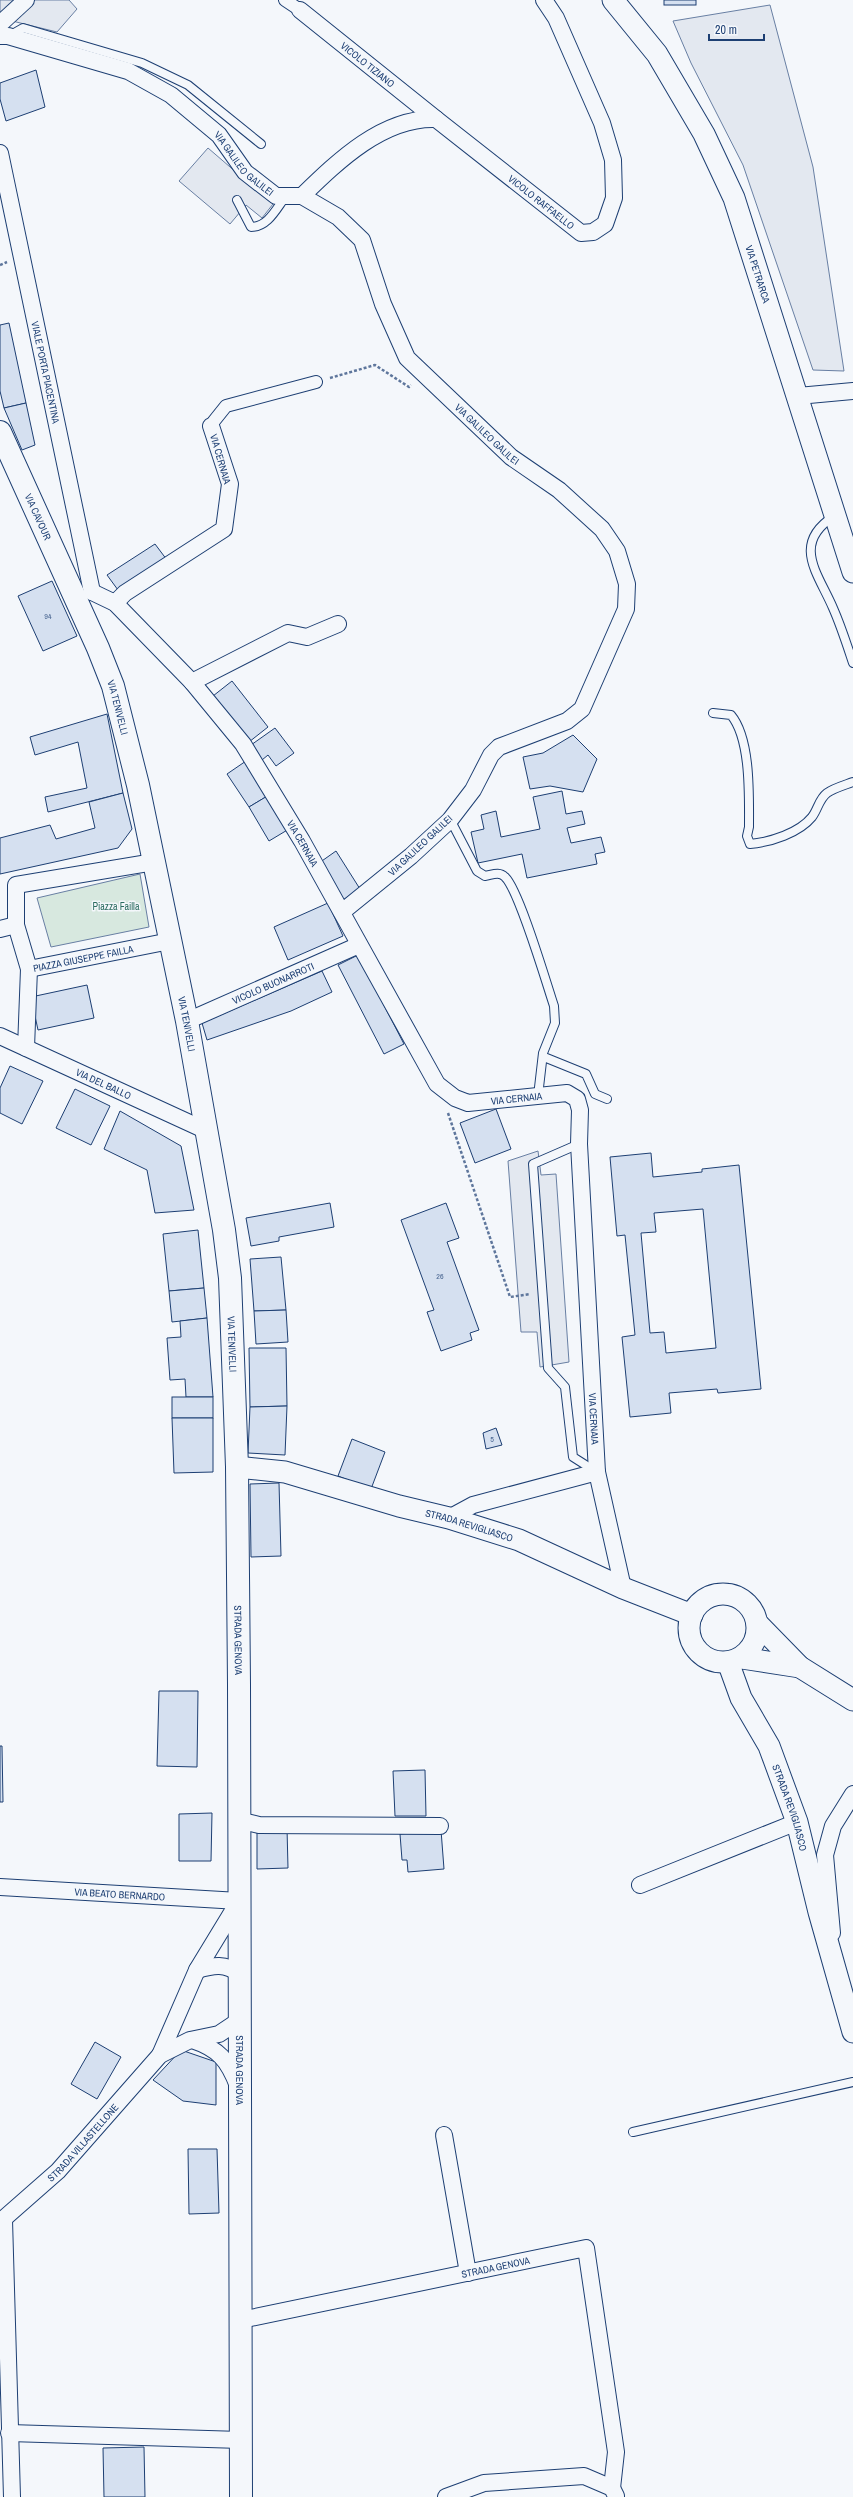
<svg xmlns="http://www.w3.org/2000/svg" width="853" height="2497" font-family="'Archivo Narrow',sans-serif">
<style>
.green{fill:#d7e8df;stroke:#687fa3}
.parking{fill:#e3e8f0;stroke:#687fa3}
.building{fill:#d5e0f0;stroke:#1d3f73;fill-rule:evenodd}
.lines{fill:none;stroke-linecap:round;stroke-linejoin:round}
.service-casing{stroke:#1d3f73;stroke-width:10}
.pedestrian-casing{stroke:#1d3f73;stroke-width:14}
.minor-casing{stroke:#1d3f73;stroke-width:18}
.tertiary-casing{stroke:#1d3f73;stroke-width:23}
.primary-casing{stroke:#1d3f73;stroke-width:24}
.path{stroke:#5e769c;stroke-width:2.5;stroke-dasharray:3 2;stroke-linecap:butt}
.service{stroke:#f4f7fb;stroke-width:8}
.pedestrian{stroke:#f4f7fb;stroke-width:12}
.minor{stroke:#f4f7fb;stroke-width:16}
.tertiary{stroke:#f4f7fb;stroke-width:21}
.primary{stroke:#f4f7fb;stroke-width:22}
.labels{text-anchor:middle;stroke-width:3;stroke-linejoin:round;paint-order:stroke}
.number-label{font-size:8px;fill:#4b6792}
.street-label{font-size:10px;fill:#1d3f73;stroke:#f4f7fb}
.park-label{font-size:10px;fill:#2c6c60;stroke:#f4f7fb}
</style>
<rect width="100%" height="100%" fill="#f4f7fb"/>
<path class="green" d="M 140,874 L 149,927 L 51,947 L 37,898 Z"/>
<g class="parking">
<path d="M 0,0 L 69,0 L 77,9 L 57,32 L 0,18 Z"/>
<path d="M 770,5 L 813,167 L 844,371 L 813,370 L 743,165 L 691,63 L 673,21 Z"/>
<path d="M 208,148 L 273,204 L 262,218 L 246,205 L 230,224 L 179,181 Z"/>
<path d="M 538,1151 L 541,1175 L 556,1174 L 569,1362 L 540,1367 L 537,1332 L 521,1332 L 508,1161 Z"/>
</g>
<g class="building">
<rect x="664" y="0" width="32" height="5"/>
<path d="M 36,70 L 45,107 L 6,121 L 0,99 L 0,83 Z"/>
<path d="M 9,323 L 26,403 L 4,408 L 0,391 L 0,325 Z"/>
<path d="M 26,403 L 35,445 L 22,450 L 4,408 Z"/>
<path d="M 155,544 L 167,560 L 118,590 L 107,575 Z"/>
<path d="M 52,581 L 77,636 L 43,651 L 18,596 Z"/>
<path d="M 232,681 L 268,727 L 249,742 L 213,696 Z"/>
<path d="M 107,714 L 123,793 L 48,812 L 45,797 L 87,788 L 78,742 L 35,755 L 30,737 Z"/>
<path d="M 275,728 L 294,753 L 276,766 L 268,755 L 262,760 L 251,745 Z"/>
<path d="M 573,735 L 597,759 L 583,792 L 550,786 L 530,789 L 523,757 L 543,753 Z"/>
<path d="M 246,761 L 269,795 L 249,807 L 227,774 Z"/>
<path d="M 562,791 L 566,814 L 582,811 L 585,824 L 567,828 L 571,843 L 601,837 L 605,852 L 595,854 L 597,864 L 527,878 L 522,854 L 478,863 L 471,832 L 484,829 L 481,815 L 496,811 L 501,837 L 540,829 L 533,797 Z"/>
<path d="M 123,793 L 132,829 L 118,848 L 0,874 L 0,838 L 50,825 L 56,839 L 95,828 L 89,802 Z"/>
<path d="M 269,795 L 289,829 L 269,841 L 249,807 Z"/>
<path d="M 336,851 L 360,889 L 343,900 L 319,863 Z"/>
<path d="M 328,903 L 343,936 L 288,960 L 274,927 Z"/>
<path d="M 358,955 L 404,1044 L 384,1054 L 338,965 Z"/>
<path d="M 322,971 L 332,992 L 291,1011 L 207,1040 L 202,1023 Z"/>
<path d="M 87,985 L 94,1018 L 38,1030 L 31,997 Z"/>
<path d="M 10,1066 L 43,1081 L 22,1124 L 0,1113 L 0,1088 Z"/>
<path d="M 75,1089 L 110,1106 L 91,1145 L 56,1128 Z"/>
<path d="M 496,1109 L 511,1149 L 475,1163 L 460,1123 Z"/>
<path d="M 120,1111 L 181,1146 L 194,1210 L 155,1213 L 147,1170 L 104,1149 Z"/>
<path d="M 651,1153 L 653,1177 L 702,1172 L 702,1169 L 739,1165 L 761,1389 L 718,1393 L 717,1389 L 669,1393 L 671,1413 L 630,1417 L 622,1337 L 635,1335 L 625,1235 L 617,1236 L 610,1157 ZM 703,1209 L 716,1348 L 666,1353 L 664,1332 L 650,1333 L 641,1233 L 656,1232 L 654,1213 Z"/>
<path d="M 330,1203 L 334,1227 L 279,1237 L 279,1241 L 251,1246 L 246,1218 Z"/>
<path d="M 446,1203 L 459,1238 L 447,1242 L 479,1330 L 470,1333 L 472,1340 L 441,1351 L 427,1312 L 434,1310 L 401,1220 Z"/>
<path d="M 198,1230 L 204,1288 L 169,1291 L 163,1234 Z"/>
<path d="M 281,1257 L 286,1310 L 254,1311 L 250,1259 Z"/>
<path d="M 204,1288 L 207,1318 L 172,1322 L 169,1291 Z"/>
<path d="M 286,1310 L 288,1342 L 256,1344 L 254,1311 Z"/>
<path d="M 207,1318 L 213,1397 L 186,1397 L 185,1379 L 170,1380 L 167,1338 L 181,1337 L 180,1321 Z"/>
<path d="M 249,1348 L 286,1348 L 287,1406 L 250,1407 Z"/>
<rect x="172" y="1397" width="41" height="21"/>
<path d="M 287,1406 L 285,1455 L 248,1453 L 250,1407 Z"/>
<path d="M 172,1418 L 213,1418 L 213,1472 L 174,1473 Z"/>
<path d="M 496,1428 L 502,1445 L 486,1449 L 483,1433 Z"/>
<path d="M 352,1439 L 385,1452 L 371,1489 L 338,1476 Z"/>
<path d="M 279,1483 L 281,1556 L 251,1557 L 250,1484 Z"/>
<path d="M 159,1691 L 198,1691 L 197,1767 L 157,1766 Z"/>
<path d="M 0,1746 L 2,1746 L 3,1802 L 0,1802 Z"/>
<path d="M 425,1770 L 426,1816 L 395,1816 L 393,1771 Z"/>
<path d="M 212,1813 L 211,1861 L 179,1861 L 179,1814 Z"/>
<path d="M 257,1828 L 287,1828 L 288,1868 L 257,1869 Z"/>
<path d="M 441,1830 L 444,1869 L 408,1872 L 407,1860 L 402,1860 L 400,1834 Z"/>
<path d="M 95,2042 L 121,2057 L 97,2099 L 71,2084 Z"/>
<path d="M 181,2050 L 216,2062 L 216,2105 L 183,2101 L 153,2080 Z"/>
<path d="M 188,2149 L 217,2149 L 219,2213 L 189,2214 Z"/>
<path d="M 144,2447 L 145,2497 L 104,2497 L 103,2448 Z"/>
</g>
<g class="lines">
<defs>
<g id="service">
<path d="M 9,36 L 23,28 L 142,63 L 188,85 L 261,144"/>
<path d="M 237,200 L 251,227 C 268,227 276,209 286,196"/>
<path d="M 834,516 C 791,544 818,573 833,608 C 841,626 847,645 853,663"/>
<path d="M 713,713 L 731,715 C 751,739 749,796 749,827 L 747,836 L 750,844 C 771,842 799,833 812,817 C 818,809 819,799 827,793 C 834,788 845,785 853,782"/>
<path d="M 452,823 L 477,871 L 485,876 C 492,875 499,871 505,877 C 519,890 546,982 554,1006 L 555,1023 L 543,1053 L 538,1096"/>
<path d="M 544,1057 L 586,1074 L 595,1094 L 607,1099"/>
<path d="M 579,1144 L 533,1164 L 548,1368 L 565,1387 L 573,1457 L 595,1471"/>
<path d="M 633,2132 L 853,2082"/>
</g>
<g id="pedestrian">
<path d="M 285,0 L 300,10"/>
<path d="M 214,421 L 226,406 L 316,382"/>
</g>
<g id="minor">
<path id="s1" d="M 300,10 L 436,119"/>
<path d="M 0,24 L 26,0"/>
<path id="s2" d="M 0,36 L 8,36 L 128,71 L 171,95 L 219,135 L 245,172 L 276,196 L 302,196 L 338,217 L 362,240 L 383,304 L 407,358 L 511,457 L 559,490 L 602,529 L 617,551 L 627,584 L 626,609 L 582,709 L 567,721 L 499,747 L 491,755 L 473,790 L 450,820 L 411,856 L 342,912"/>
<path id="s3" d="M 0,153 L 92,592"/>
<path id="s4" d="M 302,196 C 338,161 383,117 436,119 L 581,233 L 593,232 L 605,224 L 614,198 L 613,160 L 602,123 L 556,18 L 544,0"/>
<path d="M 798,396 L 853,391"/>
<path id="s5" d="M 92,592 L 115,603 L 192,682 L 243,744 L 302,841 L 437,1084 L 455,1098 L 468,1103 L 567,1093 L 577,1099 L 580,1110 L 579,1144 L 597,1472 L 623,1588"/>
<path d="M 115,603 L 125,593 L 224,529 L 230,484 L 211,426"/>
<path d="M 192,682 L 288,633 L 307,637 L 338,624"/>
<path id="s6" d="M 154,862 L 16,885 L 16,925 L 29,969 L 170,941"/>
<path d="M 0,929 L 16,925"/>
<path id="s7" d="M 187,1021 L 359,945"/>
<path id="s8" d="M 0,1036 L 207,1131"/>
<path d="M 26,1048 L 29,969"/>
<path d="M 449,1518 L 473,1505 L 597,1472"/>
<path d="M 238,1820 L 259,1825 L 440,1826"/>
<path d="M 640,1885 L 797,1822"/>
<path id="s9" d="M 0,1887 L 239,1901 L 197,1970 L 160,2055"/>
<path d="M 832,1933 L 825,1855 L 833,1826 L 853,1794"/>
<path d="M 197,1970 C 214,1965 225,1963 240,1974"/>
<path d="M 192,2040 C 219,2049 228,2060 238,2086"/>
<path d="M 444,2135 L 468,2273"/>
<path d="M 4,2220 L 12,2497"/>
<path id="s10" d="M 0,2222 L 58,2171 L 160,2055 L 190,2040 L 219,2034 L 240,2020"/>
<path id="s11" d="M 241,2320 L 586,2248 L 616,2452 L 612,2488"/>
<path d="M 9,2433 L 241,2440"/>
<path d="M 446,2497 L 484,2483 L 584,2476 L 612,2488 L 616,2496"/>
</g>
<g id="tertiary">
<path id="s12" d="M 613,0 L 657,54 L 704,134 L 734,198 L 853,572"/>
<path id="s13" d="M 237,1467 L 285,1472 L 399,1506 L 449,1518 L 519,1540 L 623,1588 L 692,1615"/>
<circle cx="723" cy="1628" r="34"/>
<path d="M 758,1624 L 800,1667 L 853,1700"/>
<path d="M 742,1658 L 800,1667"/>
<path id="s14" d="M 728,1662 L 741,1698 L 769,1746 L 797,1822 L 819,1912 L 853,2032"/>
</g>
<g id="primary">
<path id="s15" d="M 0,432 L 98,648 L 113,686 L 138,785 L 187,1021 L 224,1230 L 230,1278 L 237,1467 L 239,1684 L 241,2497"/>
</g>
</defs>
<use href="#service" class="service-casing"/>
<use href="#pedestrian" class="pedestrian-casing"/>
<use href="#minor" class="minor-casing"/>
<use href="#tertiary" class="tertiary-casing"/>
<use href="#primary" class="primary-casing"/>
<g class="path">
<path d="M 0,265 L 7,262"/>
<path d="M 330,378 L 375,365 L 409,387 L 411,385"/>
<path d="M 448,1113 L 510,1297 L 530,1294"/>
</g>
<use href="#service" class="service"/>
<use href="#pedestrian" class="pedestrian"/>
<use href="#minor" class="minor"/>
<use href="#tertiary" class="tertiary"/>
<use href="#primary" class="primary"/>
</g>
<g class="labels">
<g class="number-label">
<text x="48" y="619">94</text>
<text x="440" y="1279">26</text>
<text x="492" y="1442">5</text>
</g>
<g class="street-label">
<text dy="4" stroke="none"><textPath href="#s1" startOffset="87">VICOLO TIZIANO</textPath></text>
<text dy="4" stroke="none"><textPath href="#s2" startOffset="283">VIA GALILEO GALILEI</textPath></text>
<text dy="4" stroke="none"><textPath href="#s4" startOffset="293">VICOLO RAFFAELLO</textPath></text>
<text dy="4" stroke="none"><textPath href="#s12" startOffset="313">VIA PETRARCA</textPath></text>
<text dy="4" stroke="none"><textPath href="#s3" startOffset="224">VIALE PORTA PIACENTINA</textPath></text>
<text dy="4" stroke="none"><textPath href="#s2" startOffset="667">VIA GALILEO GALILEI</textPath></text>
<text transform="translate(221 459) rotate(74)" y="4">VIA CERNAIA</text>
<text dy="4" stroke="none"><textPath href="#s15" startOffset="93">VIA CAVOUR</textPath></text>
<text dy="4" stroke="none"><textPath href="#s15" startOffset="300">VIA TENIVELLI</textPath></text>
<text dy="4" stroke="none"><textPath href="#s5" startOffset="332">VIA CERNAIA</textPath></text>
<text transform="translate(420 845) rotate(-43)" y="4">VIA GALILEO GALILEI</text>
<text dy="4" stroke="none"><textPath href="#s6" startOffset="281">PIAZZA GIUSEPPE FAILLA</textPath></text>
<text dy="4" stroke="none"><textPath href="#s7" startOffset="94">VICOLO BUONARROTI</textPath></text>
<text dy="4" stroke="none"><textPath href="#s15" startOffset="624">VIA TENIVELLI</textPath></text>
<text dy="4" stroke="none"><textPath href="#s8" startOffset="114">VIA DEL BALLO</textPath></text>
<text dy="4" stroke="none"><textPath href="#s5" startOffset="693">VIA CERNAIA</textPath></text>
<text dy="4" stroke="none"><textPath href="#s15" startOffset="948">VIA TENIVELLI</textPath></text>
<text dy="4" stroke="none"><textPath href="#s5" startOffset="1076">VIA CERNAIA</textPath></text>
<text dy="4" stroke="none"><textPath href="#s13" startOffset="240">STRADA REVIGLIASCO</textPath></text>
<text dy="4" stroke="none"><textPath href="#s15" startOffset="1244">STRADA GENOVA</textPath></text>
<text dy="4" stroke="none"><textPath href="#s14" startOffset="159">STRADA REVIGLIASCO</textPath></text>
<text dy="4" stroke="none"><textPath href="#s9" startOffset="120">VIA BEATO BERNARDO</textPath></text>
<text dy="4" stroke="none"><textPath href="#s15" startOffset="1674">STRADA GENOVA</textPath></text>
<text dy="4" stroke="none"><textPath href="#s10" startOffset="115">STRADA VILLASTELLONE</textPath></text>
<text dy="4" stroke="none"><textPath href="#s11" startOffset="260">STRADA GENOVA</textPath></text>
</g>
<g class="park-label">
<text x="116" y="910">Piazza Failla</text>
</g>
</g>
<path d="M709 34v6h55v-6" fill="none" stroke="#1d3f73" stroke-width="2"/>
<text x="715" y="34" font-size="12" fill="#1d3f73" stroke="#f4f7fb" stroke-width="3" paint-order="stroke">20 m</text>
</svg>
